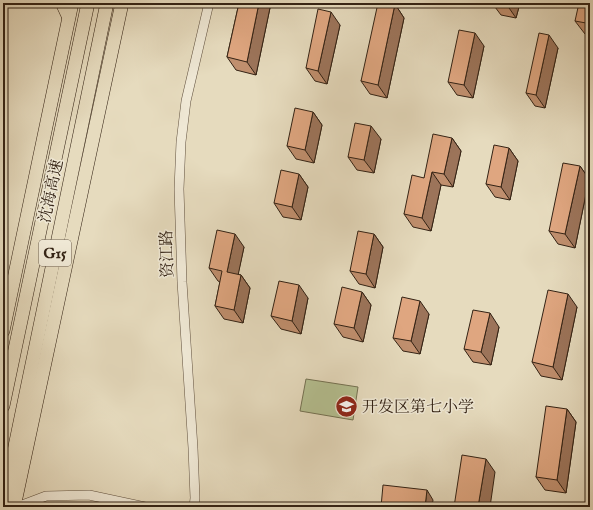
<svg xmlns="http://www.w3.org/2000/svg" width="593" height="510" font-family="'IM FELL English','Noto Serif SC',serif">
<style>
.green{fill:#b5c091;stroke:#747152}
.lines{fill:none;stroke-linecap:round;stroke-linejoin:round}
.minor-casing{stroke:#60503e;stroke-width:10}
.major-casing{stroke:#332214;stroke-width:12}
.highway-casing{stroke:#332214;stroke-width:14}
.minor{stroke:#efe8d5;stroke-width:9}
.major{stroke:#e6dbbe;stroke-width:11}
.highway{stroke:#e6dbbe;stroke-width:13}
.wall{fill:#c08f6e;stroke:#332214}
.shaded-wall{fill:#9c745a;stroke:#332214}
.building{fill:#dfa680;stroke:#332214}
.labels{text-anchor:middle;stroke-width:3;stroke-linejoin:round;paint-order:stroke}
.shield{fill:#efe8d5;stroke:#6b5d4e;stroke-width:1}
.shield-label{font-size:15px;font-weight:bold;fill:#332214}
.street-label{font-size:16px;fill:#332214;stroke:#efe8d5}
.poi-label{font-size:16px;fill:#332214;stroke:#efe8d5;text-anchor:start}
</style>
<rect width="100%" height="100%" fill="#e6dbbe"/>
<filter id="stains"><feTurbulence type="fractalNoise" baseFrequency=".005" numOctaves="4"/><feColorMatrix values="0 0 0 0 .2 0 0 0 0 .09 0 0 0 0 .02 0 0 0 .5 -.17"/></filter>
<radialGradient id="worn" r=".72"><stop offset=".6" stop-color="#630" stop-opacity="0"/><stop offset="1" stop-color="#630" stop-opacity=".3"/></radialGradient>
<path class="green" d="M 306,379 L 358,387 L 353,420 L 300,411 Z"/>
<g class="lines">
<defs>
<g id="minor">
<path d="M 17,507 L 46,496 L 89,495 L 145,507"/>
<path d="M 194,507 L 195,498 L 193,448 L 182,282 L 179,189 L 181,142 L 186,101 L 209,3"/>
</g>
<path id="major" d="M 61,3 L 68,18"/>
<g id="highway">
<path d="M 3,331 L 72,3"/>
<path d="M 3,406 L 88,3"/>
<path d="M 3,504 L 107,3"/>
<path d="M 14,507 L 122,3"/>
</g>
</defs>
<use href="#minor" class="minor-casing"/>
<use href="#major" class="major-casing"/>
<use href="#highway" class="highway-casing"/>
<use href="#minor" class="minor"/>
<use href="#major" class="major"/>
<use href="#highway" class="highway"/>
</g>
<g class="wall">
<path d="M 239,3 L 271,3 L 256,75 L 236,70 L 227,57 Z"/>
<path d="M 492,3 L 520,3 L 516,18 L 501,15 Z"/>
<path d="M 590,3 L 590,35 L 585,34 L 575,21 Z"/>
<path d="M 395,4 L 404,18 L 387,98 L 370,94 L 361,81 Z"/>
<path d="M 340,25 L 327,84 L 315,81 L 306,68 Z"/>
<path d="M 484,46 L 473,98 L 457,95 L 448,82 Z"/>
<path d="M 558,48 L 545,108 L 535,106 L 526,93 Z"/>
<path d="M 313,112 L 322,125 L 314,163 L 296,159 L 287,146 Z"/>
<path d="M 452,138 L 461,151 L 453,187 L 441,185 L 431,231 L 413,227 L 404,214 L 424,178 Z"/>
<path d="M 381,139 L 374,173 L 357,170 L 348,157 Z"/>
<path d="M 509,148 L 518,161 L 510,200 L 495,197 L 486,184 Z"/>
<path d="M 580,166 L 589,179 L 575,248 L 558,244 L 549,231 Z"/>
<path d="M 299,174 L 308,187 L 301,220 L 283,217 L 274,203 Z"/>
<path d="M 374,234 L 383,247 L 375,288 L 359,284 L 350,271 Z"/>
<path d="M 244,247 L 238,274 L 241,275 L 250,288 L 243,323 L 224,319 L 215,306 L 220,282 L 218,281 L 209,268 Z"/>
<path d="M 362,292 L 371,305 L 363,342 L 343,337 L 334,324 Z"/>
<path d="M 308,298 L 301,334 L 281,329 L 271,316 Z"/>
<path d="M 577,307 L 562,380 L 541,376 L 532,362 Z"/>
<path d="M 429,314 L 420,354 L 403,351 L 393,338 Z"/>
<path d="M 499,327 L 491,365 L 473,362 L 464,349 Z"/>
<path d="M 567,409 L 576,422 L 566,493 L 545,490 L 536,477 Z"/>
</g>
<g class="shaded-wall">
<path d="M 259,3 L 271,3 L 256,75 L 247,62 Z"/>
<path d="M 508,3 L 520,3 L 516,18 L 507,5 Z"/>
<path d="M 395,4 L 404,18 L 387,98 L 378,85 Z"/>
<path d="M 590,4 L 590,29 L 586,23 Z"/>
<path d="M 331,12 L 340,25 L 327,84 L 318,71 Z"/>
<path d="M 475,33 L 484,46 L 473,98 L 464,85 Z"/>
<path d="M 549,35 L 558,48 L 545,108 L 536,95 Z"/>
<path d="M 313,112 L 322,125 L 314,163 L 305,150 Z"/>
<path d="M 371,126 L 381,139 L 374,173 L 364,160 Z"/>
<path d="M 452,138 L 461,151 L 453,187 L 444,174 Z"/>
<path d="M 509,148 L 518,161 L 510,200 L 501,187 Z"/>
<path d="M 580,166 L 589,179 L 575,248 L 565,234 Z"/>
<path d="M 432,172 L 441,185 L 431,231 L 422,218 Z"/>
<path d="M 299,174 L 308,187 L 301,220 L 292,207 Z"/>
<path d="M 235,234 L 244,247 L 236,285 L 227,272 Z"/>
<path d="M 374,234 L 383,247 L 375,288 L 366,274 Z"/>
<path d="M 241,275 L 250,288 L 243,323 L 234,310 Z"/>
<path d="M 299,285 L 308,298 L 301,334 L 292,321 Z"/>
<path d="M 362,292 L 371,305 L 363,342 L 354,328 Z"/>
<path d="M 568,294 L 577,307 L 562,380 L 553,367 Z"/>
<path d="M 420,301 L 429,314 L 420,354 L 411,341 Z"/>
<path d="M 490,313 L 499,327 L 491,365 L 481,352 Z"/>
<path d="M 567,409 L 576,422 L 566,493 L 557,480 Z"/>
<path d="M 486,459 L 495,472 L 490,507 L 478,507 Z"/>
<path d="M 427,490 L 433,500 L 432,507 L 425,507 Z"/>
</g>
<g class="building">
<path d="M 239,3 L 259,3 L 247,62 L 227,57 Z"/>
<path d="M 378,3 L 388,3 L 395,4 L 378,85 L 361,81 Z"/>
<path d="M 499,3 L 508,3 L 507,5 Z"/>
<path d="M 579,3 L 590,3 L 586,23 L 575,21 Z"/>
<path d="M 318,9 L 331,12 L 318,71 L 306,68 Z"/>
<path d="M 459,30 L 475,33 L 464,85 L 448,82 Z"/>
<path d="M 539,33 L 549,35 L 536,95 L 526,93 Z"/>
<path d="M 295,108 L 313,112 L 305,150 L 287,146 Z"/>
<path d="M 355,123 L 371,126 L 364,160 L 348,157 Z"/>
<path d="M 433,134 L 452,138 L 444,174 L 432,172 L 422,218 L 404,214 L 412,175 L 424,178 Z"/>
<path d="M 494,145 L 509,148 L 501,187 L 486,184 Z"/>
<path d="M 563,163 L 580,166 L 565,234 L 549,231 Z"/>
<path d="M 281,170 L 299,174 L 292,207 L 274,203 Z"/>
<path d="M 217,230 L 235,234 L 227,272 L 241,275 L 234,310 L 215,306 L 222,271 L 209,268 Z"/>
<path d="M 358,231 L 374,234 L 366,274 L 350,271 Z"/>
<path d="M 279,281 L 299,285 L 292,321 L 271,316 Z"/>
<path d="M 342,287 L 362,292 L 354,328 L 334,324 Z"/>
<path d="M 548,290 L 568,294 L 553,367 L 532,362 Z"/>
<path d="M 402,297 L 420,301 L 411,341 L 393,338 Z"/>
<path d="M 473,310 L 490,313 L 481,352 L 464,349 Z"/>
<path d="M 546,406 L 567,409 L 557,480 L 536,477 Z"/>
<path d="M 462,455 L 486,459 L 478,507 L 454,507 Z"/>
<path d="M 383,485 L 427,490 L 425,507 L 381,507 Z"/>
</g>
<defs>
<symbol id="school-disc" viewBox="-11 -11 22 22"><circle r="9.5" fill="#8f2418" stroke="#efe8d5"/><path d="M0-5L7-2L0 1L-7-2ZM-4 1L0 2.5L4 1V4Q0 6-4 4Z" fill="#fff"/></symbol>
</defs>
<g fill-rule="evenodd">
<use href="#school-disc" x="334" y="394" width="25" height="25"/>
</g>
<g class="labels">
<rect class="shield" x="39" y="240" width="32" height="26" rx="3"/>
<g class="shield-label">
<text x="55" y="258">G15</text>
</g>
<g class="street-label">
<text transform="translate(50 191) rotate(-78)" y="6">沈海高速</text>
<text transform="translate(166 254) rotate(-92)" y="6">资江路</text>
</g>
<g class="poi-label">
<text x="362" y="412">开发区第七小学</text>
</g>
</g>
<rect width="593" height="510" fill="none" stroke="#e6dbbe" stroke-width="16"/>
<rect x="4" y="4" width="585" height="502" fill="none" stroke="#332214" stroke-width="2"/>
<rect x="8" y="8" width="577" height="494" fill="none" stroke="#332214"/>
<rect width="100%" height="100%" filter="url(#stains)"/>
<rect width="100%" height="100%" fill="url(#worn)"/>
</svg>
